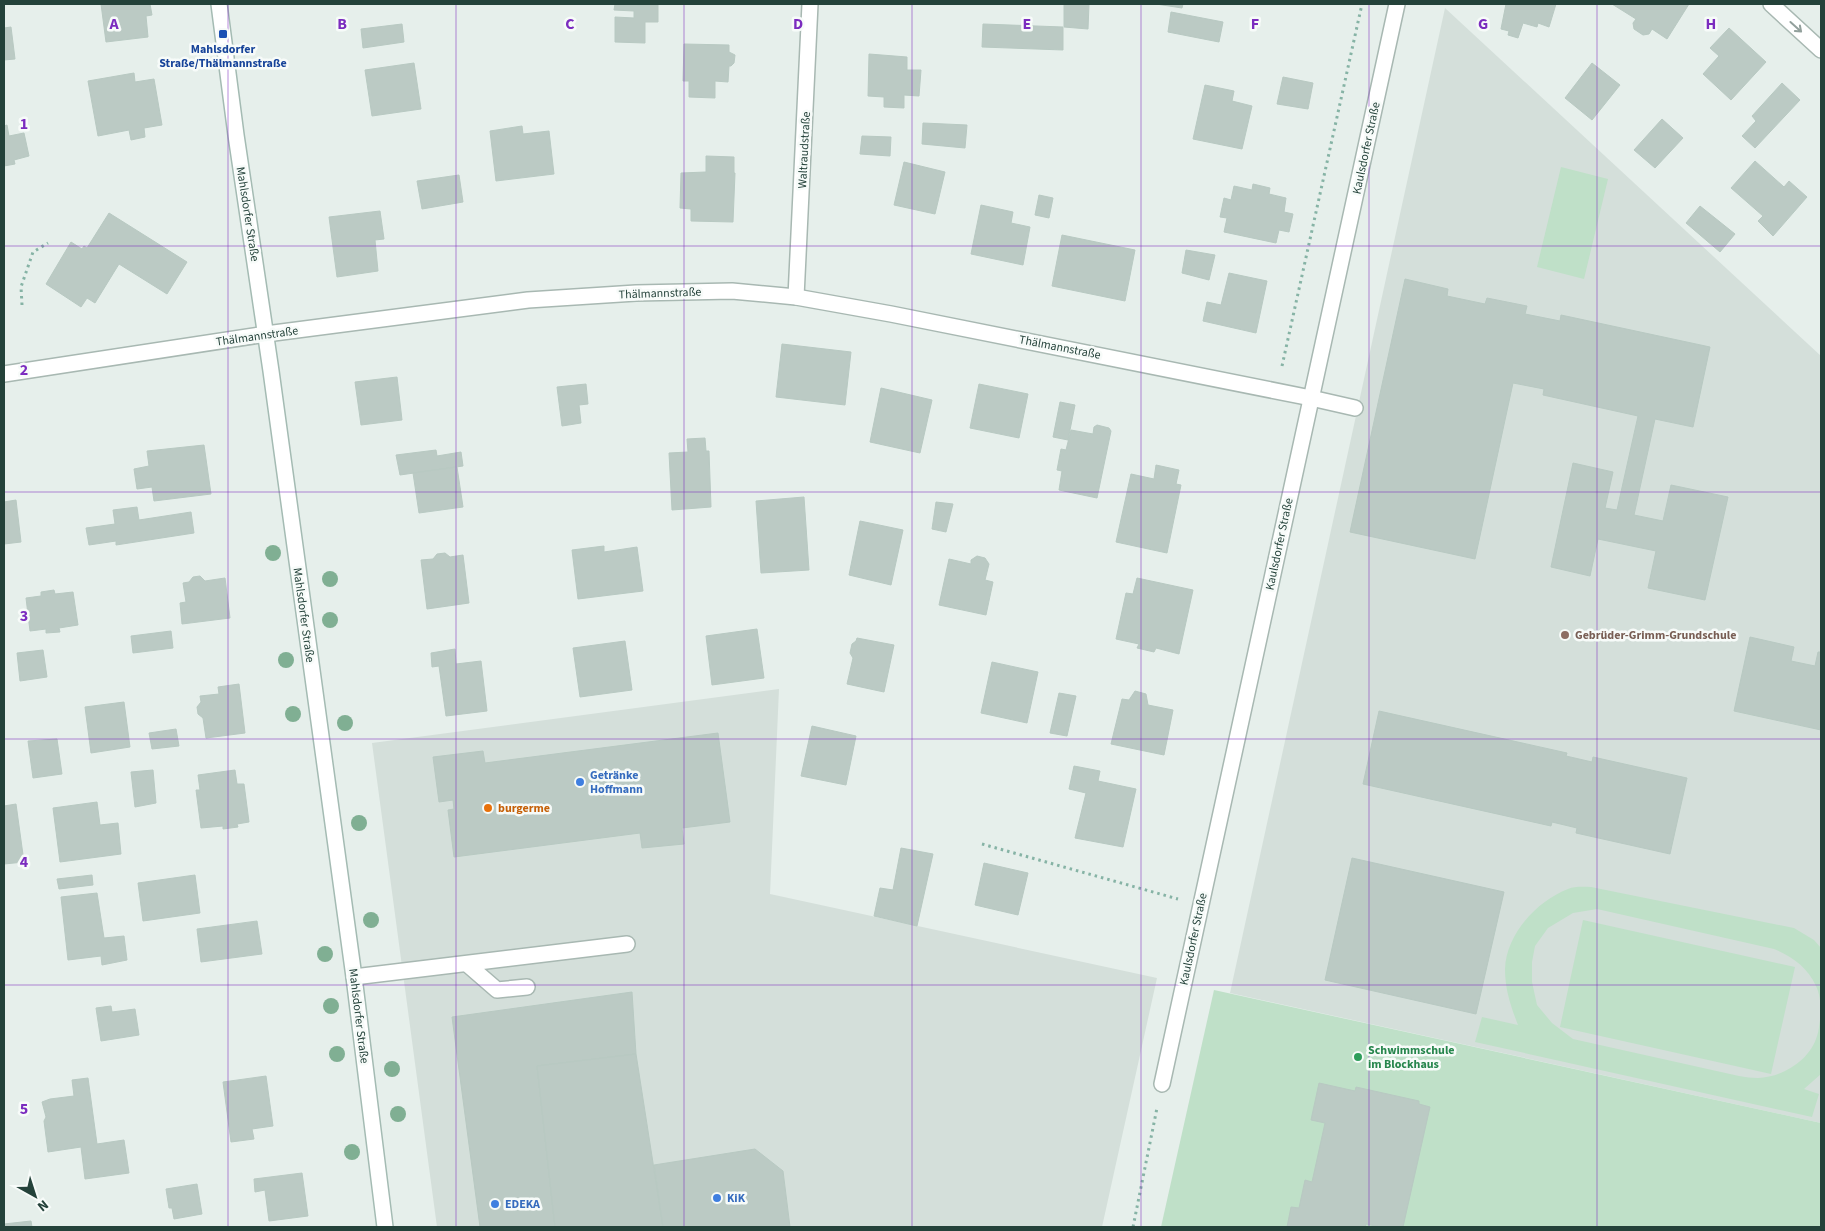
<svg xmlns="http://www.w3.org/2000/svg" width="1825" height="1231" font-family="'Source Sans 3',sans-serif">
<style>
.built{fill:#d4dfda}
.green{fill:#bfe0c8;fill-rule:evenodd}
.building{fill:#bbcac4;stroke:#b8c9c2}
.lines{fill:none;stroke-linecap:round;stroke-linejoin:round}
.service-casing{stroke:#a8b8b2;stroke-width:18}
.minor-casing{stroke:#a8b8b2;stroke-width:18}
.tertiary-casing{stroke:#a8b8b2;stroke-width:18}
.secondary-casing{stroke:#a4bbb3;stroke-width:18}
.path{stroke:#86b3a5;stroke-width:3;stroke-dasharray:2.5 4;stroke-linecap:butt}
.service{stroke:#fff;stroke-width:15}
.minor{stroke:#fff;stroke-width:15}
.tertiary{stroke:#fff;stroke-width:15}
.secondary{stroke:#fff;stroke-width:15}
.tree{fill:#80af93}
.oneway{stroke:#92a09c}
.grid{fill:none;stroke:#7b2cbf;stroke-width:1;stroke-opacity:0.55}
.transit-dot{fill:#1a4fb4;stroke:#f7fbf9;stroke-width:2}
.education-dot{fill:#8d6e63;stroke:#f7fbf9;stroke-width:2}
.shop-dot{fill:#3f7fe0;stroke:#f7fbf9;stroke-width:2}
.food-dot{fill:#e8710a;stroke:#f7fbf9;stroke-width:2}
.leisure-dot{fill:#2e9e5b;stroke:#f7fbf9;stroke-width:2}
.labels{text-anchor:middle;stroke-width:5;stroke-linejoin:round;paint-order:stroke}
.transit-label{font-size:12px;font-weight:bold;fill:#164399;stroke:#f7fbf9}
.street-label{font-size:12px;fill:#24423a;stroke:#f7fbf9}
.education-label{font-size:12px;font-weight:bold;fill:#785e54;stroke:#f7fbf9;text-anchor:start}
.shop-label{font-size:12px;font-weight:bold;fill:#366cbe;stroke:#f7fbf9;text-anchor:start}
.food-label{font-size:12px;font-weight:bold;fill:#c56008;stroke:#f7fbf9;text-anchor:start}
.leisure-label{font-size:12px;font-weight:bold;fill:#27864d;stroke:#f7fbf9;text-anchor:start}
.grid-label{font-size:16px;text-anchor:middle;font-weight:bold;fill:#7b2cbf;stroke:#f7fbf9;stroke-width:5;stroke-linejoin:round;paint-order:stroke}
</style>
<rect width="100%" height="100%" fill="#e6efeb"/>
<g class="built">
<path d="M 1445,8 L 1821,356 L 1821,1123 L 1230,993 Z"/>
<path d="M 779,689 L 770,894 L 1157,978 L 1102,1227 L 437,1227 L 372,743 Z"/>
</g>
<g class="green">
<path d="M 1561,167 L 1608,179 L 1584,279 L 1537,267 Z"/>
<path d="M 1591,887 L 1794,928 L 1814,940 L 1821,948 L 1821,1074 L 1804,1089 L 1819,1094 L 1812,1117 L 1475,1042 L 1482,1017 L 1518,1025 C 1511,1007 1505,990 1505,969 C 1506,934 1537,901 1568,889 C 1575,886 1584,887 1591,887 ZM 1597,909 L 1774,949 C 1792,956 1808,968 1816,986 C 1821,996 1821,1009 1820,1020 C 1819,1025 1819,1031 1817,1036 C 1810,1060 1783,1077 1758,1078 C 1752,1078 1745,1077 1739,1076 L 1573,1039 L 1552,1023 L 1537,1005 L 1532,982 L 1532,962 L 1535,946 L 1548,928 L 1573,913 Z"/>
<path d="M 1583,920 L 1795,967 L 1771,1074 L 1560,1027 Z"/>
<path d="M 1214,990 L 1821,1123 L 1821,1227 L 1161,1227 Z"/>
</g>
<g class="building">
<path d="M 101,4 L 150,4 L 152,15 L 146,16 L 148,37 L 106,42 Z"/>
<path d="M 615,4 L 658,5 L 658,22 L 645,22 L 645,43 L 615,42 L 615,17 L 634,18 L 634,11 L 614,10 Z"/>
<path d="M 1064,4 L 1089,4 L 1088,29 L 1064,27 Z"/>
<path d="M 1156,4 L 1183,4 L 1182,8 Z"/>
<path d="M 1506,4 L 1556,4 L 1549,27 L 1538,23 L 1537,27 L 1523,23 L 1518,38 L 1508,35 L 1509,31 L 1501,29 Z"/>
<path d="M 1612,4 L 1689,4 L 1667,39 L 1652,29 L 1649,34 L 1643,35 L 1634,29 L 1633,23 L 1636,19 Z"/>
<path d="M 1171,12 L 1223,22 L 1219,42 L 1168,32 Z"/>
<path d="M 402,24 L 404,42 L 363,48 L 361,29 Z"/>
<path d="M 983,24 L 1063,27 L 1063,50 L 982,47 Z"/>
<path d="M 11,27 L 15,59 L 4,60 L 4,28 Z"/>
<path d="M 1729,28 L 1766,62 L 1731,100 L 1703,74 L 1719,56 L 1710,48 Z"/>
<path d="M 684,44 L 729,45 L 729,52 L 735,55 L 734,63 L 731,66 L 729,66 L 728,82 L 715,81 L 715,98 L 689,97 L 689,81 L 683,81 Z"/>
<path d="M 869,54 L 907,57 L 907,70 L 921,70 L 919,96 L 904,95 L 904,108 L 884,107 L 884,97 L 868,96 Z"/>
<path d="M 414,63 L 421,109 L 372,116 L 365,70 Z"/>
<path d="M 1592,63 L 1620,85 L 1592,120 L 1565,98 Z"/>
<path d="M 134,73 L 135,82 L 154,79 L 162,125 L 144,128 L 145,137 L 131,140 L 129,130 L 98,136 L 88,81 Z"/>
<path d="M 1283,77 L 1313,83 L 1308,109 L 1277,104 Z"/>
<path d="M 1782,83 L 1800,100 L 1755,148 L 1742,136 L 1756,121 L 1752,116 Z"/>
<path d="M 1205,85 L 1234,91 L 1232,101 L 1252,106 L 1242,149 L 1193,139 Z"/>
<path d="M 1662,119 L 1683,138 L 1655,168 L 1634,150 Z"/>
<path d="M 923,123 L 967,125 L 965,148 L 922,144 Z"/>
<path d="M 7,125 L 9,136 L 24,133 L 29,156 L 14,160 L 15,164 L 4,166 L 4,126 Z"/>
<path d="M 522,126 L 523,134 L 549,131 L 554,174 L 496,181 L 490,131 Z"/>
<path d="M 862,136 L 891,137 L 890,156 L 860,154 Z"/>
<path d="M 706,156 L 734,157 L 734,173 L 735,173 L 733,222 L 691,221 L 691,209 L 680,208 L 681,173 L 706,172 Z"/>
<path d="M 1755,161 L 1784,187 L 1789,181 L 1807,197 L 1773,236 L 1758,221 L 1763,216 L 1731,188 Z"/>
<path d="M 904,162 L 945,172 L 935,214 L 894,205 Z"/>
<path d="M 459,175 L 463,202 L 422,209 L 417,181 Z"/>
<path d="M 1253,184 L 1270,188 L 1269,194 L 1286,198 L 1284,212 L 1293,214 L 1289,232 L 1279,230 L 1276,243 L 1224,232 L 1227,218 L 1220,217 L 1224,198 L 1231,200 L 1234,186 L 1252,190 Z"/>
<path d="M 1039,195 L 1053,198 L 1049,218 L 1035,215 Z"/>
<path d="M 981,205 L 1013,212 L 1011,223 L 1030,227 L 1023,265 L 971,254 Z"/>
<path d="M 1700,206 L 1735,234 L 1720,252 L 1686,223 Z"/>
<path d="M 380,211 L 384,239 L 375,240 L 378,271 L 337,277 L 329,217 Z"/>
<path d="M 109,213 L 187,262 L 167,294 L 119,264 L 95,303 L 87,298 L 81,307 L 46,284 L 71,242 L 82,249 L 84,246 L 87,248 Z"/>
<path d="M 1062,235 L 1135,250 L 1125,301 L 1052,286 Z"/>
<path d="M 1186,250 L 1215,255 L 1209,280 L 1182,273 Z"/>
<path d="M 1229,273 L 1267,281 L 1256,333 L 1203,321 L 1207,302 L 1221,305 Z"/>
<path d="M 1405,279 L 1448,289 L 1447,296 L 1485,304 L 1487,298 L 1527,306 L 1525,314 L 1560,321 L 1561,315 L 1710,347 L 1693,427 L 1655,419 L 1634,515 L 1663,521 L 1671,485 L 1728,497 L 1705,600 L 1648,588 L 1656,551 L 1598,539 L 1590,576 L 1551,567 L 1573,463 L 1613,472 L 1605,508 L 1617,510 L 1638,416 L 1543,395 L 1544,389 L 1513,383 L 1475,559 L 1350,532 Z"/>
<path d="M 782,344 L 851,352 L 845,405 L 776,397 Z"/>
<path d="M 397,377 L 402,420 L 361,425 L 355,382 Z"/>
<path d="M 586,384 L 588,404 L 579,405 L 581,423 L 562,426 L 557,387 Z"/>
<path d="M 979,384 L 1028,394 L 1019,438 L 970,428 Z"/>
<path d="M 881,388 L 932,400 L 920,453 L 870,442 Z"/>
<path d="M 1060,402 L 1075,405 L 1068,440 L 1053,437 Z"/>
<path d="M 1097,425 L 1109,428 L 1111,431 L 1097,498 L 1059,490 L 1062,471 L 1057,470 L 1061,449 L 1066,450 L 1071,430 L 1093,434 L 1094,427 Z"/>
<path d="M 705,438 L 706,451 L 709,451 L 711,507 L 672,510 L 669,453 L 688,452 L 687,439 Z"/>
<path d="M 204,445 L 211,494 L 154,501 L 152,487 L 137,489 L 134,469 L 149,466 L 147,451 Z"/>
<path d="M 436,450 L 437,456 L 461,452 L 463,466 L 400,475 L 396,455 Z"/>
<path d="M 1156,465 L 1179,470 L 1176,484 L 1181,485 L 1167,553 L 1116,542 L 1131,474 L 1154,479 Z"/>
<path d="M 457,467 L 463,507 L 419,513 L 413,473 Z"/>
<path d="M 804,497 L 809,570 L 761,573 L 756,501 Z"/>
<path d="M 16,500 L 21,542 L 4,544 L 4,502 Z"/>
<path d="M 936,502 L 953,504 L 946,532 L 932,529 Z"/>
<path d="M 137,507 L 139,520 L 191,512 L 194,533 L 116,545 L 116,541 L 89,545 L 86,528 L 115,524 L 113,510 Z"/>
<path d="M 860,521 L 903,530 L 891,585 L 849,575 Z"/>
<path d="M 604,546 L 604,552 L 637,547 L 643,591 L 578,599 L 572,550 Z"/>
<path d="M 445,553 L 450,557 L 463,555 L 469,603 L 427,609 L 421,560 L 433,559 L 437,554 Z"/>
<path d="M 977,556 L 985,558 L 989,564 L 985,580 L 993,582 L 986,615 L 939,605 L 949,559 L 971,564 L 971,560 Z"/>
<path d="M 200,576 L 205,581 L 225,578 L 230,618 L 182,624 L 180,603 L 186,602 L 183,583 L 189,582 L 193,577 Z"/>
<path d="M 1137,578 L 1193,590 L 1179,654 L 1156,648 L 1154,652 L 1137,648 L 1139,644 L 1116,639 L 1126,593 L 1133,594 Z"/>
<path d="M 54,590 L 55,594 L 73,592 L 78,625 L 59,628 L 60,632 L 46,633 L 46,629 L 30,631 L 26,598 L 41,596 L 41,592 Z"/>
<path d="M 757,629 L 764,678 L 712,685 L 706,636 Z"/>
<path d="M 171,631 L 173,648 L 133,653 L 131,636 Z"/>
<path d="M 1750,637 L 1794,647 L 1791,661 L 1815,666 L 1818,652 L 1821,652 L 1821,730 L 1734,711 Z"/>
<path d="M 857,638 L 894,645 L 884,692 L 847,684 L 853,658 L 850,653 L 852,644 L 856,641 Z"/>
<path d="M 625,641 L 632,690 L 580,697 L 573,648 Z"/>
<path d="M 455,649 L 456,664 L 481,661 L 487,711 L 446,716 L 439,666 L 432,667 L 431,653 Z"/>
<path d="M 43,650 L 47,677 L 20,681 L 17,653 Z"/>
<path d="M 992,662 L 1038,672 L 1027,723 L 981,713 Z"/>
<path d="M 239,684 L 245,733 L 206,738 L 203,718 L 198,714 L 197,707 L 201,702 L 200,696 L 219,694 L 218,687 Z"/>
<path d="M 1135,691 L 1146,694 L 1148,705 L 1173,710 L 1164,755 L 1111,744 L 1122,699 L 1129,700 Z"/>
<path d="M 1059,693 L 1076,696 L 1067,736 L 1050,733 Z"/>
<path d="M 124,702 L 130,747 L 91,753 L 85,707 Z"/>
<path d="M 1379,711 L 1567,753 L 1566,756 L 1592,762 L 1593,757 L 1687,778 L 1670,854 L 1576,833 L 1577,828 L 1552,822 L 1551,826 L 1363,784 Z"/>
<path d="M 812,726 L 856,736 L 846,785 L 801,776 Z"/>
<path d="M 176,729 L 179,746 L 152,749 L 149,733 Z"/>
<path d="M 718,733 L 730,822 L 682,828 L 684,844 L 642,848 L 640,833 L 454,857 L 448,810 L 454,809 L 453,800 L 439,802 L 433,757 L 483,751 L 485,763 Z"/>
<path d="M 57,739 L 62,774 L 33,778 L 28,741 Z"/>
<path d="M 1074,766 L 1100,771 L 1098,781 L 1136,789 L 1123,847 L 1075,838 L 1086,793 L 1069,789 Z"/>
<path d="M 153,770 L 156,803 L 135,807 L 131,772 Z"/>
<path d="M 235,770 L 237,784 L 244,784 L 249,822 L 237,824 L 238,827 L 223,829 L 223,826 L 201,828 L 196,790 L 200,790 L 198,775 Z"/>
<path d="M 97,802 L 100,825 L 118,823 L 121,854 L 60,862 L 53,808 Z"/>
<path d="M 16,804 L 24,862 L 4,864 L 4,806 Z"/>
<path d="M 901,848 L 933,854 L 917,926 L 874,916 L 880,888 L 893,890 Z"/>
<path d="M 1352,858 L 1504,892 L 1476,1014 L 1325,980 Z"/>
<path d="M 984,863 L 1028,873 L 1018,915 L 975,905 Z"/>
<path d="M 92,875 L 93,885 L 59,889 L 57,879 Z"/>
<path d="M 195,875 L 200,913 L 143,921 L 138,883 Z"/>
<path d="M 97,893 L 104,938 L 124,936 L 127,960 L 102,965 L 101,956 L 68,960 L 61,897 Z"/>
<path d="M 257,921 L 262,954 L 201,962 L 197,929 Z"/>
<path d="M 632,992 L 636,1054 L 537,1066 L 555,1227 L 480,1227 L 452,1017 Z"/>
<path d="M 111,1006 L 112,1012 L 135,1009 L 139,1035 L 101,1041 L 96,1008 Z"/>
<path d="M 636,1054 L 663,1227 L 555,1227 L 537,1066 Z"/>
<path d="M 266,1076 L 273,1126 L 252,1129 L 254,1139 L 231,1142 L 223,1082 Z"/>
<path d="M 88,1078 L 97,1144 L 124,1140 L 129,1173 L 85,1179 L 81,1147 L 48,1152 L 44,1121 L 46,1117 L 42,1102 L 50,1099 L 74,1096 L 72,1080 Z"/>
<path d="M 1319,1083 L 1355,1091 L 1356,1087 L 1419,1101 L 1419,1104 L 1430,1107 L 1403,1227 L 1380,1227 L 1366,1224 L 1365,1227 L 1287,1227 L 1291,1207 L 1299,1208 L 1305,1180 L 1312,1182 L 1325,1123 L 1311,1120 Z"/>
<path d="M 755,1149 L 783,1171 L 790,1227 L 663,1227 L 654,1165 Z"/>
<path d="M 302,1173 L 308,1216 L 269,1221 L 265,1190 L 255,1192 L 254,1179 Z"/>
<path d="M 197,1184 L 202,1214 L 174,1219 L 172,1208 L 169,1208 L 166,1189 Z"/>
<path d="M 31,1221 L 32,1227 L 4,1227 L 4,1224 Z"/>
</g>
<g class="lines">
<defs>
<g id="service">
<path d="M 1311,398 L 1355,408"/>
<path d="M 467,964 L 497,990 L 527,987"/>
<path d="M 354,977 L 627,944"/>
</g>
<g id="minor">
<path d="M 1771,4 L 1821,50"/>
<path d="M 796,297 L 810,4"/>
<path d="M 266,334 L 528,300 L 636,293 L 732,291 L 796,297 L 891,314 L 1311,398"/>
<path d="M 1162,1084 L 1397,4"/>
</g>
<path id="tertiary" d="M 4,374 L 266,334"/>
<path id="secondary" d="M 219,4 L 236,135 L 271,371 L 354,977 L 385,1227"/>
</defs>
<use href="#service" class="service-casing"/>
<use href="#minor" class="minor-casing"/>
<use href="#tertiary" class="tertiary-casing"/>
<use href="#secondary" class="secondary-casing"/>
<g class="path">
<path d="M 22,305 L 21,287 L 33,252 L 48,243"/>
<path d="M 1282,366 L 1362,4"/>
<path d="M 982,844 L 1178,899"/>
<path d="M 1133,1227 L 1157,1108"/>
</g>
<use href="#service" class="service"/>
<use href="#minor" class="minor"/>
<use href="#tertiary" class="tertiary"/>
<use href="#secondary" class="secondary"/>
</g>
<g class="tree">
<circle cx="273" cy="553" r="8"/>
<circle cx="330" cy="579" r="8"/>
<circle cx="330" cy="620" r="8"/>
<circle cx="286" cy="660" r="8"/>
<circle cx="293" cy="714" r="8"/>
<circle cx="345" cy="723" r="8"/>
<circle cx="359" cy="823" r="8"/>
<circle cx="371" cy="920" r="8"/>
<circle cx="325" cy="954" r="8"/>
<circle cx="331" cy="1006" r="8"/>
<circle cx="337" cy="1054" r="8"/>
<circle cx="392" cy="1069" r="8"/>
<circle cx="398" cy="1114" r="8"/>
<circle cx="352" cy="1152" r="8"/>
</g>
<defs><path id="oneway-shaft" d="M-6 0H5M1.5-3L5.5 0L1.5 3" fill="none" stroke-width="1.6" stroke-linecap="round" stroke-linejoin="round" transform="scale(1.25)"/></defs>
<use class="oneway" href="#oneway-shaft" transform="translate(1796 27) rotate(42)"/>
<path class="grid" d="M 228,4 L 228,1227M 456,4 L 456,1227M 684,4 L 684,1227M 912,4 L 912,1227M 1141,4 L 1141,1227M 1369,4 L 1369,1227M 1597,4 L 1597,1227M 4,246 L 1821,246M 4,492 L 1821,492M 4,739 L 1821,739M 4,985 L 1821,985"/>
<rect class="transit-dot" x="218" y="29" width="10" height="10" rx="2.5"/>
<circle class="education-dot" cx="1565" cy="635" r="5"/>
<g class="shop-dot">
<circle cx="580" cy="782" r="5"/>
<circle cx="717" cy="1198" r="5"/>
<circle cx="495" cy="1204" r="5"/>
</g>
<circle class="food-dot" cx="488" cy="808" r="5"/>
<circle class="leisure-dot" cx="1358" cy="1057" r="5"/>
<g class="labels">
<g class="transit-label">
<text x="223" y="53">Mahlsdorfer<tspan x="223" dy="14">Straße/Thälmannstraße</tspan></text>
</g>
<g class="street-label">
<text transform="translate(1366 148) rotate(-78)" y="4">Kaulsdorfer Straße</text>
<text transform="translate(804 150) rotate(-87)" y="4">Waltraudstraße</text>
<text transform="translate(248 214) rotate(81)" y="4">Mahlsdorfer Straße</text>
<text transform="translate(660 293) rotate(-2)" y="4">Thälmannstraße</text>
<text transform="translate(257 336) rotate(-8)" y="4">Thälmannstraße</text>
<text transform="translate(1060 347) rotate(11)" y="4">Thälmannstraße</text>
<text transform="translate(1279 544) rotate(-78)" y="4">Kaulsdorfer Straße</text>
<text transform="translate(304 615) rotate(82)" y="4">Mahlsdorfer Straße</text>
<text transform="translate(1193 939) rotate(-78)" y="4">Kaulsdorfer Straße</text>
<text transform="translate(359 1016) rotate(83)" y="4">Mahlsdorfer Straße</text>
</g>
<g class="education-label">
<text x="1575" y="639">Gebrüder-Grimm-Grundschule</text>
</g>
<g class="shop-label">
<text x="590" y="779">Getränke<tspan x="590" dy="14">Hoffmann</tspan></text>
<text x="727" y="1202">KiK</text>
<text x="505" y="1208">EDEKA</text>
</g>
<g class="food-label">
<text x="498" y="812">burgerme</text>
</g>
<g class="leisure-label">
<text x="1368" y="1054">Schwimmschule<tspan x="1368" dy="14">im Blockhaus</tspan></text>
</g>
</g>
<g class="grid-label">
<text x="114" y="29">A</text>
<text x="342" y="29">B</text>
<text x="570" y="29">C</text>
<text x="798" y="29">D</text>
<text x="1027" y="29">E</text>
<text x="1255" y="29">F</text>
<text x="1483" y="29">G</text>
<text x="1711" y="29">H</text>
<text x="24" y="129">1</text>
<text x="24" y="375">2</text>
<text x="24" y="621">3</text>
<text x="24" y="867">4</text>
<text x="24" y="1114">5</text>
</g>
<rect width="1825" height="1231" fill="none" stroke="#24423a" stroke-width="10"/>
<g transform="translate(35 1196) rotate(141)" stroke="#f7fbf9" stroke-width="4" paint-order="stroke">
<path d="M0-4L9 19L0 12L-9 19Z" fill="#24423a"/>
<text y="-8" font-size="14" font-weight="bold" text-anchor="middle" fill="#24423a">N</text>
</g>
</svg>
